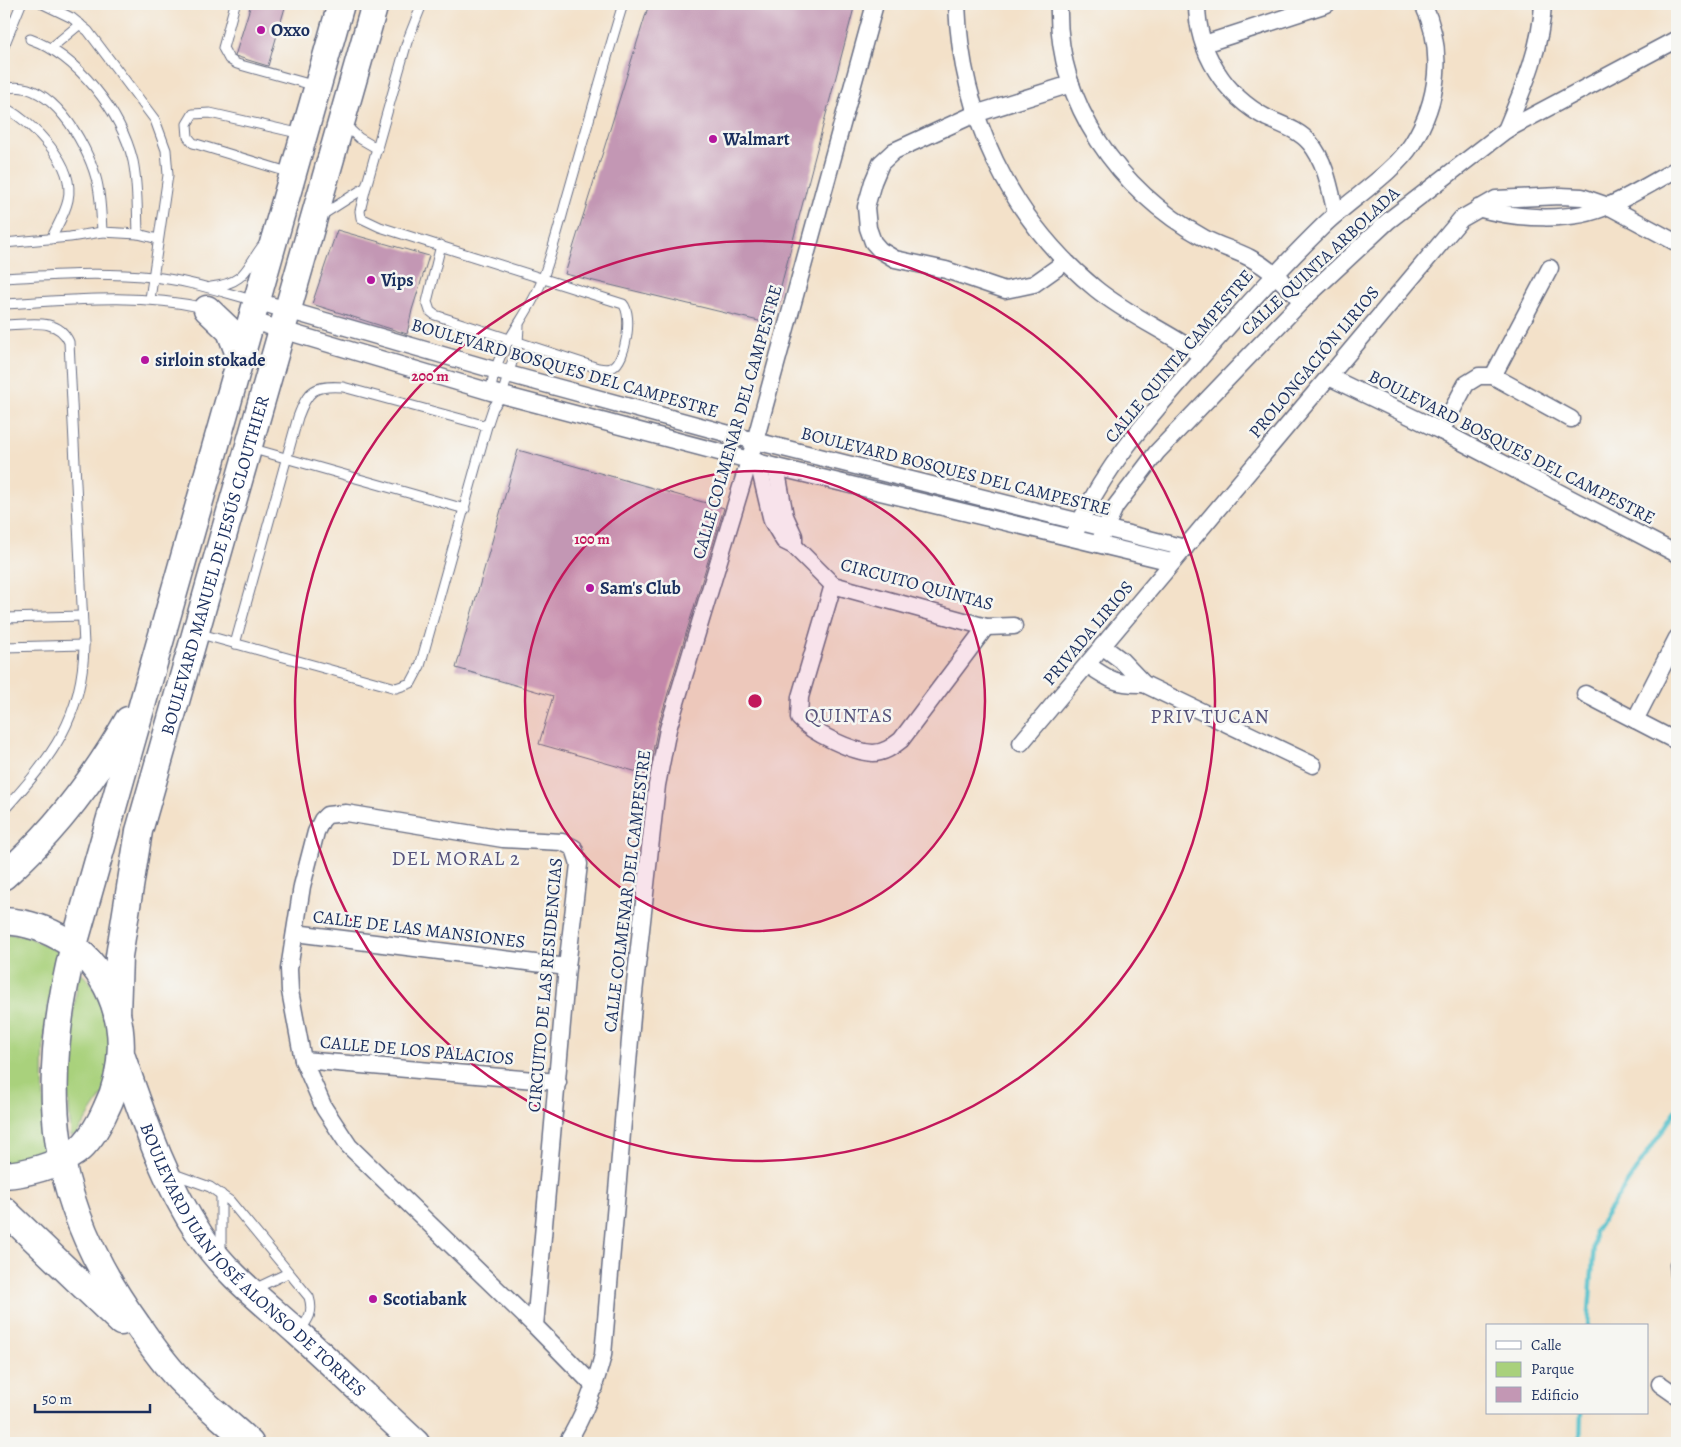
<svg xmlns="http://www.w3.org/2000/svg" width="1681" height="1447" font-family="Alegreya,serif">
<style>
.green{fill:#a9d17c;stroke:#62806d}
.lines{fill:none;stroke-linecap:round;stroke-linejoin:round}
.stream{stroke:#53c0cb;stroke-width:4.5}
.building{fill:#c397b4}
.service-casing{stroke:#676d83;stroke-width:11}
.minor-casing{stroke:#676d83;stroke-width:19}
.primary-casing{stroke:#676d83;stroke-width:29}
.service{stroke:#fff;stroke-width:9}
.minor{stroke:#fff;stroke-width:16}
.primary{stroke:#fff;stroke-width:26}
.ring{fill:none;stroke:#c2185b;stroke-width:2.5}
.poi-dot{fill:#b5179e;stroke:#f6f6f2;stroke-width:2}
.labels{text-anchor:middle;stroke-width:5;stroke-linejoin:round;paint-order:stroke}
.poi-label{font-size:18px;font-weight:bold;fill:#1b2f5e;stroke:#f6f6f2;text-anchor:start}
.street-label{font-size:18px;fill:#1b2f5e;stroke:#f6f6f2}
.quarter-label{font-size:20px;letter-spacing:1px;fill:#56537c;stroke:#f6f6f2}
.centre{fill:#c2185b;stroke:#f6f6f2;stroke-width:2.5}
.ring-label{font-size:15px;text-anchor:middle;font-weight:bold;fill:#c2185b;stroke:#f6f6f2;stroke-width:5;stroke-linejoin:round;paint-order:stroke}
</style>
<rect width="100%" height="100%" fill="#f6f6f2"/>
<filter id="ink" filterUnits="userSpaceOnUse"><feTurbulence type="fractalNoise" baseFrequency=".02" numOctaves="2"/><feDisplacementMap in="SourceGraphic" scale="10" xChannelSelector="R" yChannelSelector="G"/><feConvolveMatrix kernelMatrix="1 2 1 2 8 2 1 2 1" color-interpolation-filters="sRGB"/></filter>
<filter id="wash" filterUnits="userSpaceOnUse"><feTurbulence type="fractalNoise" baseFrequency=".0096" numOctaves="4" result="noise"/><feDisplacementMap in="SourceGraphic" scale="20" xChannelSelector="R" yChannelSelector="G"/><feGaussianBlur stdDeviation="1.12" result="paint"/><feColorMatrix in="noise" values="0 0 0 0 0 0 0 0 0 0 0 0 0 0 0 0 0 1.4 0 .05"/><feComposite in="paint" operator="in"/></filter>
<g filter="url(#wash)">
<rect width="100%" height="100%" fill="#f3e1c9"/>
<g class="green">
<path d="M 4,933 L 28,937 L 61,953 C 39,1024 41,1079 48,1153 L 4,1165 Z"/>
<path d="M 79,971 L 91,983 L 111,1026 L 107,1088 L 76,1135 L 71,1136 L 66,1067 Z"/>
</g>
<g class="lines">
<g class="stream">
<path d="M 1588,1326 L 1595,1231 L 1677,1109"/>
<path d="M 1580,1443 L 1581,1413"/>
</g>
</g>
<g id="blocks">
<g class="building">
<path d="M 251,4 L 286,4 L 268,66 L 235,56 Z"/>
<path d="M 649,4 L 855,4 L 771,324 L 565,274 Z"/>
<path d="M 337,230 L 429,256 L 412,310 L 407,334 L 312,304 Z"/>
<path d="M 518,450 L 724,508 L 658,726 L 648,775 L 539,744 L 553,696 L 456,668 Z"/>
</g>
</g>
</g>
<g filter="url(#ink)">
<use href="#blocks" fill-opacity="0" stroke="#676d83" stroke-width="1"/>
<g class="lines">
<defs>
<g id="service">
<path d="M 43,4 L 72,18 L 88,31 L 155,120 L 166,150 L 168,175 L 150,299"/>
<path d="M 235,4 L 223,48 L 229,59 L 237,64 L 316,86"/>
<path d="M 422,4 L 407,42 L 366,187 L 360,211 L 361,218 L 380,227 L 623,304 C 633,315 626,360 613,367 C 608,370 603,369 598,368 L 435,315 L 430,311 L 427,302 L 441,245"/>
<path d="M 30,39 C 78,56 121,112 133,161 C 138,185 137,209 138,234 L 158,239"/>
<path d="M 4,46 L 21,4"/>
<path d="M 51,48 L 80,24"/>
<path d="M 4,89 C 49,76 86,142 96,178 C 101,195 101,214 102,232 L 138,234"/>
<path d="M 4,107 C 32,123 76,163 68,200 C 65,214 57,226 51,239"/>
<path d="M 344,124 L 359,138 L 378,149"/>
<path d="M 291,173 L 193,143 L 188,137 L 187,124 L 193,114 L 210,113 L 302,134"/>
<path d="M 322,215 L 366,187"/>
<path d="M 4,243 L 70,237 L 102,232"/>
<path d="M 4,278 C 53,275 103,272 152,277 C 187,280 222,292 256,301"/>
<path d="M 211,287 C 246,283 245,269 263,245"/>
<path d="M 4,304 C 72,300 138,293 205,308"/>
<path d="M 4,325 C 28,325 58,316 69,342 L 84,645 C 83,718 51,758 4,810"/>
<path d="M 491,394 C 492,350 529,318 543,278 C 552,252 559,227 566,201 C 585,135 603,69 623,4"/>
<path d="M 250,448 L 465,509"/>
<path d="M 4,618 L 82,616"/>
<path d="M 197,633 L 396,688 L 411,683 L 420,666 L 487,426 L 493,408 L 502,395 L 518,343 L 519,326"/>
<path d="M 235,644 L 298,417 C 308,390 314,385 343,387 L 487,426"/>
<path d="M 4,647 L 84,645"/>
<path d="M 171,1173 L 210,1187 L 230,1201 L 309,1297 C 314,1313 308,1320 299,1332"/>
<path d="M 221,1251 L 221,1194"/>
<path d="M 1677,1255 L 1674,1265 L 1677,1293"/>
<path d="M 252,1290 L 288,1273"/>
</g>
<g id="minor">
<path d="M 957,4 C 961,115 1009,218 1096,289 C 1128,315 1168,332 1202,356"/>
<path d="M 1059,4 C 1056,104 1119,191 1204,238 C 1218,246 1235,250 1250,258 C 1271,269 1285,284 1302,301"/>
<path d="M 1197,4 C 1197,52 1225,96 1267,118 C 1282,125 1299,130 1310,143 C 1326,162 1330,189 1336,214"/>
<path d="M 1204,44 L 1327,4"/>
<path d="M 1506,130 C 1523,89 1541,49 1543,4"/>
<path d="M 1478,208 C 1516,219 1573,223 1610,205 C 1633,195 1655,181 1677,169"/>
<path d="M 1065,262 L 1034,284 L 1005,290 L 946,270 L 895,259 L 880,250 L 873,242 L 868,228 L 866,207 L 873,182 L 881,163 L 894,151 L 975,114 L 1071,84"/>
<path d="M 256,301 L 508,374 L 755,441 L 1185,548"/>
<path d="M 252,321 L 491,392 L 776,467 L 1172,562"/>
<path d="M 1493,376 L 1550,268"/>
<path d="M 1329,377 L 1441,431 L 1677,554"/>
<path d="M 1441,431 L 1466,384 L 1479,376 L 1493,376 L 1571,419"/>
<path d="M 758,462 L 772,521 L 784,541 L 794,546 L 833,585 L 986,627 L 1014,626"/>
<path d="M 776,467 L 785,516 L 794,536 L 794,546"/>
<path d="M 1076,531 C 1102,470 1149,417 1192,368 C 1234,319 1277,271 1323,226 C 1348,201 1394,173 1412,144 C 1439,101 1445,50 1423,4"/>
<path d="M 1101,538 L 1115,507 L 1157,452 L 1302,301 L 1388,221 L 1506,130 L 1677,39"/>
<path d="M 833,585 L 800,697 L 799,718 C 812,733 853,752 873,753 C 884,753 892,747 901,740 L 986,627"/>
<path d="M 1102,646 L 1121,660 L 1144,684 L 1313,765"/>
<path d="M 1088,665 C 1110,680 1117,685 1144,684"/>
<path d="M 1585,694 L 1672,739"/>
<path d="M 1635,720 L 1677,638"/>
<path d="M 1021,743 L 1461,219 L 1496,199 L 1560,196 L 1582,197 L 1608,206 L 1677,243"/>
<path d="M 295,933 L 567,967"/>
<path d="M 303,1060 L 558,1082"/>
<path d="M 535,1326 L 567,967 L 579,864 L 574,848 L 562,842 L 503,839 L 346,813 L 327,815 L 322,820 L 316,832 L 302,886 L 289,969 L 290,991 L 303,1060 L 324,1108 L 349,1146 L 535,1326 L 595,1387"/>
<path d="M 1660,1384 L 1677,1396"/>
<path d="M 567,1443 C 584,1415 595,1387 603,1355 L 634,993 L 657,785 L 668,729 L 755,441 L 875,4"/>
</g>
<g id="primary">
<path d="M 207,309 L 230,331 L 241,360"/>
<path d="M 4,876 C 54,832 95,778 128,720"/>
<path d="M 4,921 C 100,927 147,1026 106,1109 C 99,1125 89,1142 76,1152 C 58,1165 25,1174 4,1175"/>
<path id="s1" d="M 117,1015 L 119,956 L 139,831 L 375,4"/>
<path id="s2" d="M 121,1054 C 143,1117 163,1180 200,1235 C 227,1275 264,1302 299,1334 C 339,1370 377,1407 416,1443"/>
<path d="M 4,1210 L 121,1322"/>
<path d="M 250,1443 C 227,1422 202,1402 180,1380 C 163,1363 149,1342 136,1323 C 48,1201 38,1087 74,945 L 341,4"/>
</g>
</defs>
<use href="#service" class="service-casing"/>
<use href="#minor" class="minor-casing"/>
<use href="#primary" class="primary-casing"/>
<use href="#service" class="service"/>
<use href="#minor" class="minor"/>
<use href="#primary" class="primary"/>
</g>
</g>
<circle cx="755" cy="701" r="230" fill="#c2185b" fill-opacity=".12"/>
<g class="ring">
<circle cx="755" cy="701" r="230"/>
<circle cx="755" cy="701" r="460"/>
</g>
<g class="poi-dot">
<circle cx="261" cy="30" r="5"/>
<circle cx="713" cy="139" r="5"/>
<circle cx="371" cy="280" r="5"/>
<circle cx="145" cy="360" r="5"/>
<circle cx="590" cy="588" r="5"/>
<circle cx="373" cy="1299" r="5"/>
</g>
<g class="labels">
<g class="poi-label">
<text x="271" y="36">Oxxo</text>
<text x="723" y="145">Walmart</text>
<text x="381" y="286">Vips</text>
<text x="155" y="366">sirloin stokade</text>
<text x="600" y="594">Sam's Club</text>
<text x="383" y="1305">Scotiabank</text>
</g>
<g class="street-label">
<text transform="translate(1320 261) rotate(-43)" y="6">CALLE QUINTA ARBOLADA</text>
<text transform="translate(1179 356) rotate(-50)" y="6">CALLE QUINTA CAMPESTRE</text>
<text transform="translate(1314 362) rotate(-50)" y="6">PROLONGACIÓN LIRIOS</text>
<text transform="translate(565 368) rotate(16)" y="6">BOULEVARD BOSQUES DEL CAMPESTRE</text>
<text transform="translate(737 422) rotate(-74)" y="6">CALLE COLMENAR DEL CAMPESTRE</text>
<text transform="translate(1512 447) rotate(27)" y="6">BOULEVARD BOSQUES DEL CAMPESTRE</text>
<text transform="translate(956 471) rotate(14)" y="6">BOULEVARD BOSQUES DEL CAMPESTRE</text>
<text dy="6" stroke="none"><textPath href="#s1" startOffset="462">BOULEVARD MANUEL DE JESÚS CLOUTHIER</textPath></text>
<text transform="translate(917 584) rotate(15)" y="6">CIRCUITO QUINTAS</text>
<text transform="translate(1088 633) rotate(-50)" y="6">PRIVADA LIRIOS</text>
<text transform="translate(627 891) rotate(-83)" y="6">CALLE COLMENAR DEL CAMPESTRE</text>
<text transform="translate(419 929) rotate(7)" y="6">CALLE DE LAS MANSIONES</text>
<text transform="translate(545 985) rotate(-85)" y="6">CIRCUITO DE LAS RESIDENCIAS</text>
<text transform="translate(417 1050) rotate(5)" y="6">CALLE DE LOS PALACIOS</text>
<text dy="6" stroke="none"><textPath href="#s2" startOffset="250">BOULEVARD JUAN JOSÉ ALONSO DE TORRES</textPath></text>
</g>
<g class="quarter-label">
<text x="849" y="722">QUINTAS</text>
<text x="1210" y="723">PRIV TUCAN</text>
<text x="456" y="865">DEL MORAL 2</text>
</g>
</g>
<circle cx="755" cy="701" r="8" class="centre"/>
<g class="ring-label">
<text x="430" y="381">200 m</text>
<text x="592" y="544">100 m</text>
</g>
<rect width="1681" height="1447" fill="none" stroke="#f6f6f2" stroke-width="20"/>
<rect x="1486" y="1324" width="162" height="90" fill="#f6f6f2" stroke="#9ea6b7"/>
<rect x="1496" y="1341" width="25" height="8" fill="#ffffff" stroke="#9ea6b7"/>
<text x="1531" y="1350" font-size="15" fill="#1b2f5e">Calle</text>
<rect x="1496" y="1362" width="25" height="15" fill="#a9d17c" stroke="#9ea6b7"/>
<text x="1531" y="1374" font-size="15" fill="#1b2f5e">Parque</text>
<rect x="1496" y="1387" width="25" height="15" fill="#c397b4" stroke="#9ea6b7"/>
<text x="1531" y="1400" font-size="15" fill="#1b2f5e">Edificio</text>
<path d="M35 1404v8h115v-8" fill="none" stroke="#1b2f5e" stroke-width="2.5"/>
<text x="42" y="1404" font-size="15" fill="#1b2f5e" stroke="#f6f6f2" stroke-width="4" paint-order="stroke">50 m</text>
</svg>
